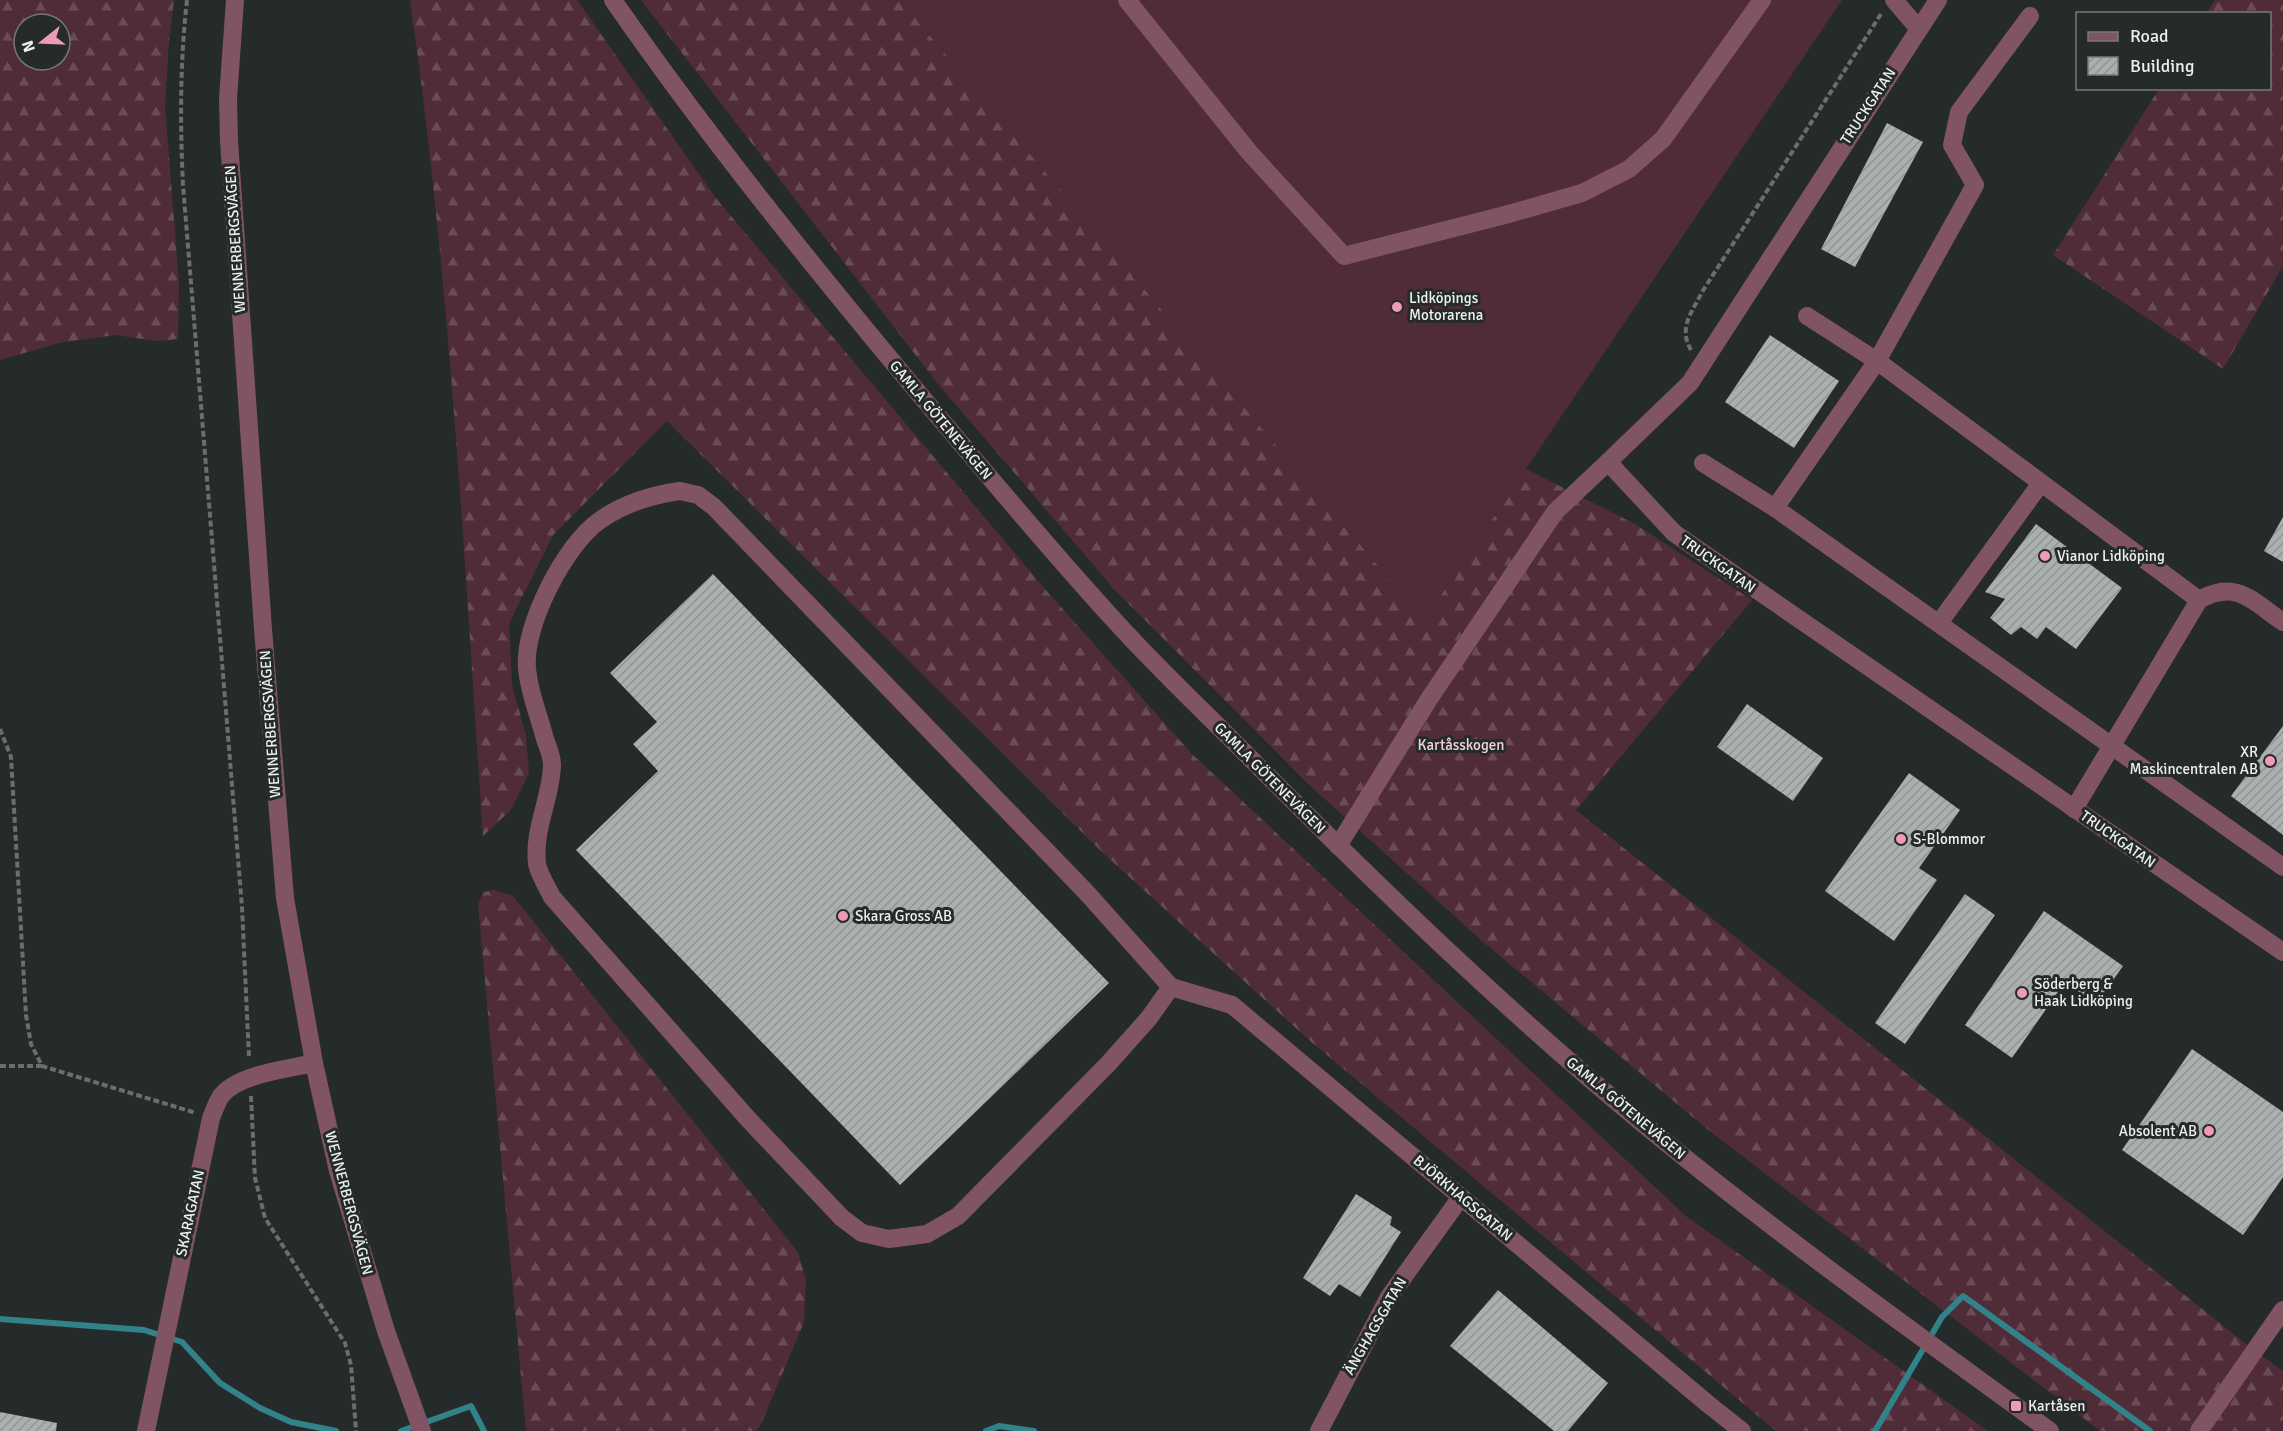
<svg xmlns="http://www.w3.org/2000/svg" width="2283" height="1431" font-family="Signika,sans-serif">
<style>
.forest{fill:url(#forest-firs);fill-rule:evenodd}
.pitch{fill:#502c39}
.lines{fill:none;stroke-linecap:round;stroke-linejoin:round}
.stream{stroke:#328389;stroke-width:6}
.building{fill:url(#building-hatch)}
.path{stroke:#6a6e6e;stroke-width:4;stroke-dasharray:6 3;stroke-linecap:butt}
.minor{stroke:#805463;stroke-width:18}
.poi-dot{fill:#ef9ab8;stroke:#252a2a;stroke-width:2}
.labels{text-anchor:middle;stroke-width:6;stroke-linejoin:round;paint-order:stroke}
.street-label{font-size:15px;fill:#edeff0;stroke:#252a2a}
.poi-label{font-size:15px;fill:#edeff0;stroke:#252a2a;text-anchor:start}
.park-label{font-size:15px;fill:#f5d1dc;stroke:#252a2a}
</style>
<defs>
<pattern id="forest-firs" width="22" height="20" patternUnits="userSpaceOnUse" patternTransform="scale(1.5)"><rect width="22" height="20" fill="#502c39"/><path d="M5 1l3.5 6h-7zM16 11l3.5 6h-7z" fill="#6a4b56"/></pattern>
<pattern id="building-hatch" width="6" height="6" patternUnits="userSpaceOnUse" patternTransform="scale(1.5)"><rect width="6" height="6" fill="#aaafb0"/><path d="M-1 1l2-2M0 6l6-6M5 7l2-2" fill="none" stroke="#919596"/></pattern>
</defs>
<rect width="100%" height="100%" fill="#252a2a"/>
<g class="forest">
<path d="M 0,0 L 174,0 L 169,40 L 165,106 L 179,283 L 178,339 L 157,341 L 115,335 L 59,343 L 0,360 ZM 24,24 L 60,24 L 60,60 L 24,60 Z"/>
<path d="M 410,0 L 577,0 L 715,197 L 1044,588 L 1192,754 L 1687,1217 L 1988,1431 L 1776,1431 L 1309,1040 L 1103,853 L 667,421 L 553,535 L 509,623 L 512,685 L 526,735 L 529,773 L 511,810 L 483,836 C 464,557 450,277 410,0 Z"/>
<path d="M 641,0 L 900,0 L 1424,620 L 1526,469 L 1635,524 L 1752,600 L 1576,810 L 2255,1351 L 2283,1371 L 2283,1431 L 2100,1431 L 1707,1129 L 1482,941 L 1307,783 L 1115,590 L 938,384 Z"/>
<path d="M 2215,0 L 2283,0 L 2283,266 L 2223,369 L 2053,255 L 2159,89 L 2270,88 L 2270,14 L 2206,13 Z"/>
<path d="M 494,890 L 513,896 L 798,1252 L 806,1280 L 804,1322 L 761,1424 L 756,1431 L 526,1431 L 478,904 L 484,892 Z"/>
</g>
<path class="pitch" d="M 900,0 L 1842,0 L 1424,620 Z"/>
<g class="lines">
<g class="stream">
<path d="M 0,1319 L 144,1330 L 182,1342 L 220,1383 L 260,1408 L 291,1422 L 336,1431"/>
<path d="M 401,1431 L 471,1406 L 484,1431"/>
<path d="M 986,1431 L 999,1426 L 1034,1431"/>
<path d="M 1875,1431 L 1942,1317 L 1963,1296 L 2150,1431"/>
</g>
</g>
<g class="building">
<path d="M 1887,123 L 1923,142 L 1855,267 L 1821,249 Z"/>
<path d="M 1770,335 L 1839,381 L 1794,448 L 1725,402 Z"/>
<path d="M 2283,517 L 2283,562 L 2264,551 Z"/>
<path d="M 2036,524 L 2122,588 L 2076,649 L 2046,627 L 2037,639 L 2021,627 L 2011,635 L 1990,618 L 2005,599 L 1985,592 Z"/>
<path d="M 713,574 L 1109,983 L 900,1185 L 576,850 L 658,771 L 633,744 L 657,722 L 610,673 Z"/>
<path d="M 1747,704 L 1823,758 L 1793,801 L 1717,747 Z"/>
<path d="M 2283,726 L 2283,835 L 2231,796 Z"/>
<path d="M 1909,773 L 1960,810 L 1919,868 L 1937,880 L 1894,941 L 1825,891 Z"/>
<path d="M 1965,894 L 1995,915 L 1905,1044 L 1875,1023 Z"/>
<path d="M 2044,911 L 2123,966 L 2096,1004 L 2065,982 L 2012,1058 L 1965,1025 Z"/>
<path d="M 2192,1049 L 2283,1112 L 2283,1177 L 2243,1235 L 2122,1150 Z"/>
<path d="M 1356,1194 L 1392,1217 L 1390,1225 L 1401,1232 L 1360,1297 L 1339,1284 L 1330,1296 L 1303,1278 Z"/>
<path d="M 1498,1290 L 1608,1383 L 1568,1431 L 1554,1431 L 1450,1346 Z"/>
<path d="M 0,1412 L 57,1423 L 56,1431 L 0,1431 Z"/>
</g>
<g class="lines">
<g class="path">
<path d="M 187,0 C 180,62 180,123 183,185 L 242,907 L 249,1058"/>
<path d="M 1691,350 C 1678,328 1692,312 1702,292 L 1881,14"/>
<path d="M 0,729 L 11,757 L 26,1015 L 31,1044 L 42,1066 L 196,1113"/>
<path d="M 0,1066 L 42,1066"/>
<path d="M 251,1096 L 255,1178 L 265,1218 L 345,1343 L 351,1365 L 356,1431"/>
</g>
<g class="minor">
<path d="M 235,0 L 228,99 L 229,141 L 263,629 L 285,898 L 314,1063 L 338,1171 L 386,1331 L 422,1431"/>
<path d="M 613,0 C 708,137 814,268 921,396 C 985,472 1048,548 1115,621 C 1161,672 1211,718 1259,767 C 1382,890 1508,1012 1641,1122 C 1773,1231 1912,1331 2050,1431"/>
<path d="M 1127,0 L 1249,152 L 1344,256 L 1505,215 L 1582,193 L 1629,169 L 1663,139 L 1762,0"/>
<path d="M 1894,0 L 1918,28"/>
<path d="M 1938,0 L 1690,383 L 1608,462 L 1674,533 L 2283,952"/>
<path d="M 2030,16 L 1959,112 L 1952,145 L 1975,185 L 1877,361 L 2199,600"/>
<path d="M 1807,316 L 1877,361 L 1775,508 L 2283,867"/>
<path d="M 1703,463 L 1775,508"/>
<path d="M 680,491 L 698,495 L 714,507 L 1086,892 L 1171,987 L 1149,1018 L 1108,1064 L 958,1216 L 927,1234 L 889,1239 L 862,1233 L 842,1218 L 749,1120 L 552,897 C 547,887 539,874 537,864 C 533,829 551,799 552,765 C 552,756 548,747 545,739 C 539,715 529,693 527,668 C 523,626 565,545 599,521 C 624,503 651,495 680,491 Z"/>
<path d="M 1939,623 L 2041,483"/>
<path d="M 2074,809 L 2199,600 C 2237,579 2252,601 2283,622"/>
<path d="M 1338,846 L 1429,699 L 1555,512 L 1608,462"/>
<path d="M 1171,987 L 1232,1005 L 1708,1404 L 1742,1431"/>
<path d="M 146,1431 L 211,1118 C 214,1111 217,1102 221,1096 C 238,1074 288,1069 314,1063"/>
<path d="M 1319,1431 L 1389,1297 L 1461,1197"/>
<path d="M 2199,1431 L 2283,1310"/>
</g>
</g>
<g class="poi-dot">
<circle cx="1397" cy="307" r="6"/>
<circle cx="2045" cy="556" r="6"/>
<circle cx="2270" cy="761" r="6"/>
<circle cx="1901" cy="839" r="6"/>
<circle cx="843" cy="916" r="6"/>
<circle cx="2022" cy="993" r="6"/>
<circle cx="2209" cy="1131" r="6"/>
<rect x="2010" y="1400" width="12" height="12" rx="3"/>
</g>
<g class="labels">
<g class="street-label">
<text transform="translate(1868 106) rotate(-57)" y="5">TRUCKGATAN</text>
<text transform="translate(235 239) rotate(-94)" y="5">WENNERBERGSVÄGEN</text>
<text transform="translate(941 420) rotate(50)" y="5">GAMLA GÖTENEVÄGEN</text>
<text transform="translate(1718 564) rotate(35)" y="5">TRUCKGATAN</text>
<text transform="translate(270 724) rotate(-94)" y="5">WENNERBERGSVÄGEN</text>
<text transform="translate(1270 778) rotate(45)" y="5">GAMLA GÖTENEVÄGEN</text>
<text transform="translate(2118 839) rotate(35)" y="5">TRUCKGATAN</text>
<text transform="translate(1626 1108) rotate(40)" y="5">GAMLA GÖTENEVÄGEN</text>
<text transform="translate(1463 1198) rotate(40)" y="5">BJÖRKHAGSGATAN</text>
<text transform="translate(349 1203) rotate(75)" y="5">WENNERBERGSVÄGEN</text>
<text transform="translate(190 1213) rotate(-78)" y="5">SKARAGATAN</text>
<text transform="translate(1375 1326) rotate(-60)" y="5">ÄNGHAGSGATAN</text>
</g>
<g class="poi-label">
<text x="1409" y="303">Lidköpings<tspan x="1409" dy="17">Motorarena</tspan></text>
<text x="2057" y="561">Vianor Lidköping</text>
<text x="2258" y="757" text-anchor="end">XR<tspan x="2258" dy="17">Maskincentralen AB</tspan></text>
<text x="1913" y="844">S-Blommor</text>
<text x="855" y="921">Skara Gross AB</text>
<text x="2034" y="989">Söderberg &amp;<tspan x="2034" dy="17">Haak Lidköping</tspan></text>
<text x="2197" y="1136" text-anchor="end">Absolent AB</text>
<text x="2028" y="1411">Kartåsen</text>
</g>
<g class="park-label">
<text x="1461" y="750">Kartåsskogen</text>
</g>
</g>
<rect x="2076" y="12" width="195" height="78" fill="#252a2a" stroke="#757979" stroke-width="1.5"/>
<rect x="2088" y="32" width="30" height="9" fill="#805463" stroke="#757979" stroke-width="1.5"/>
<text x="2130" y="42" font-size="18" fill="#edeff0">Road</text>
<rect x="2088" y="57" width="30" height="18" fill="url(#building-hatch)" stroke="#757979" stroke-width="1.5"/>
<text x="2130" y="72" font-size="18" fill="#edeff0">Building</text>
<g transform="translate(42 42) rotate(252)"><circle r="28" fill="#252a2a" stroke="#757979" stroke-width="1.5"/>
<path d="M0-4.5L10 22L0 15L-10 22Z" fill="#ef9ab8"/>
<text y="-9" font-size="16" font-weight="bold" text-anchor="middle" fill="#edeff0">N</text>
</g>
</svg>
